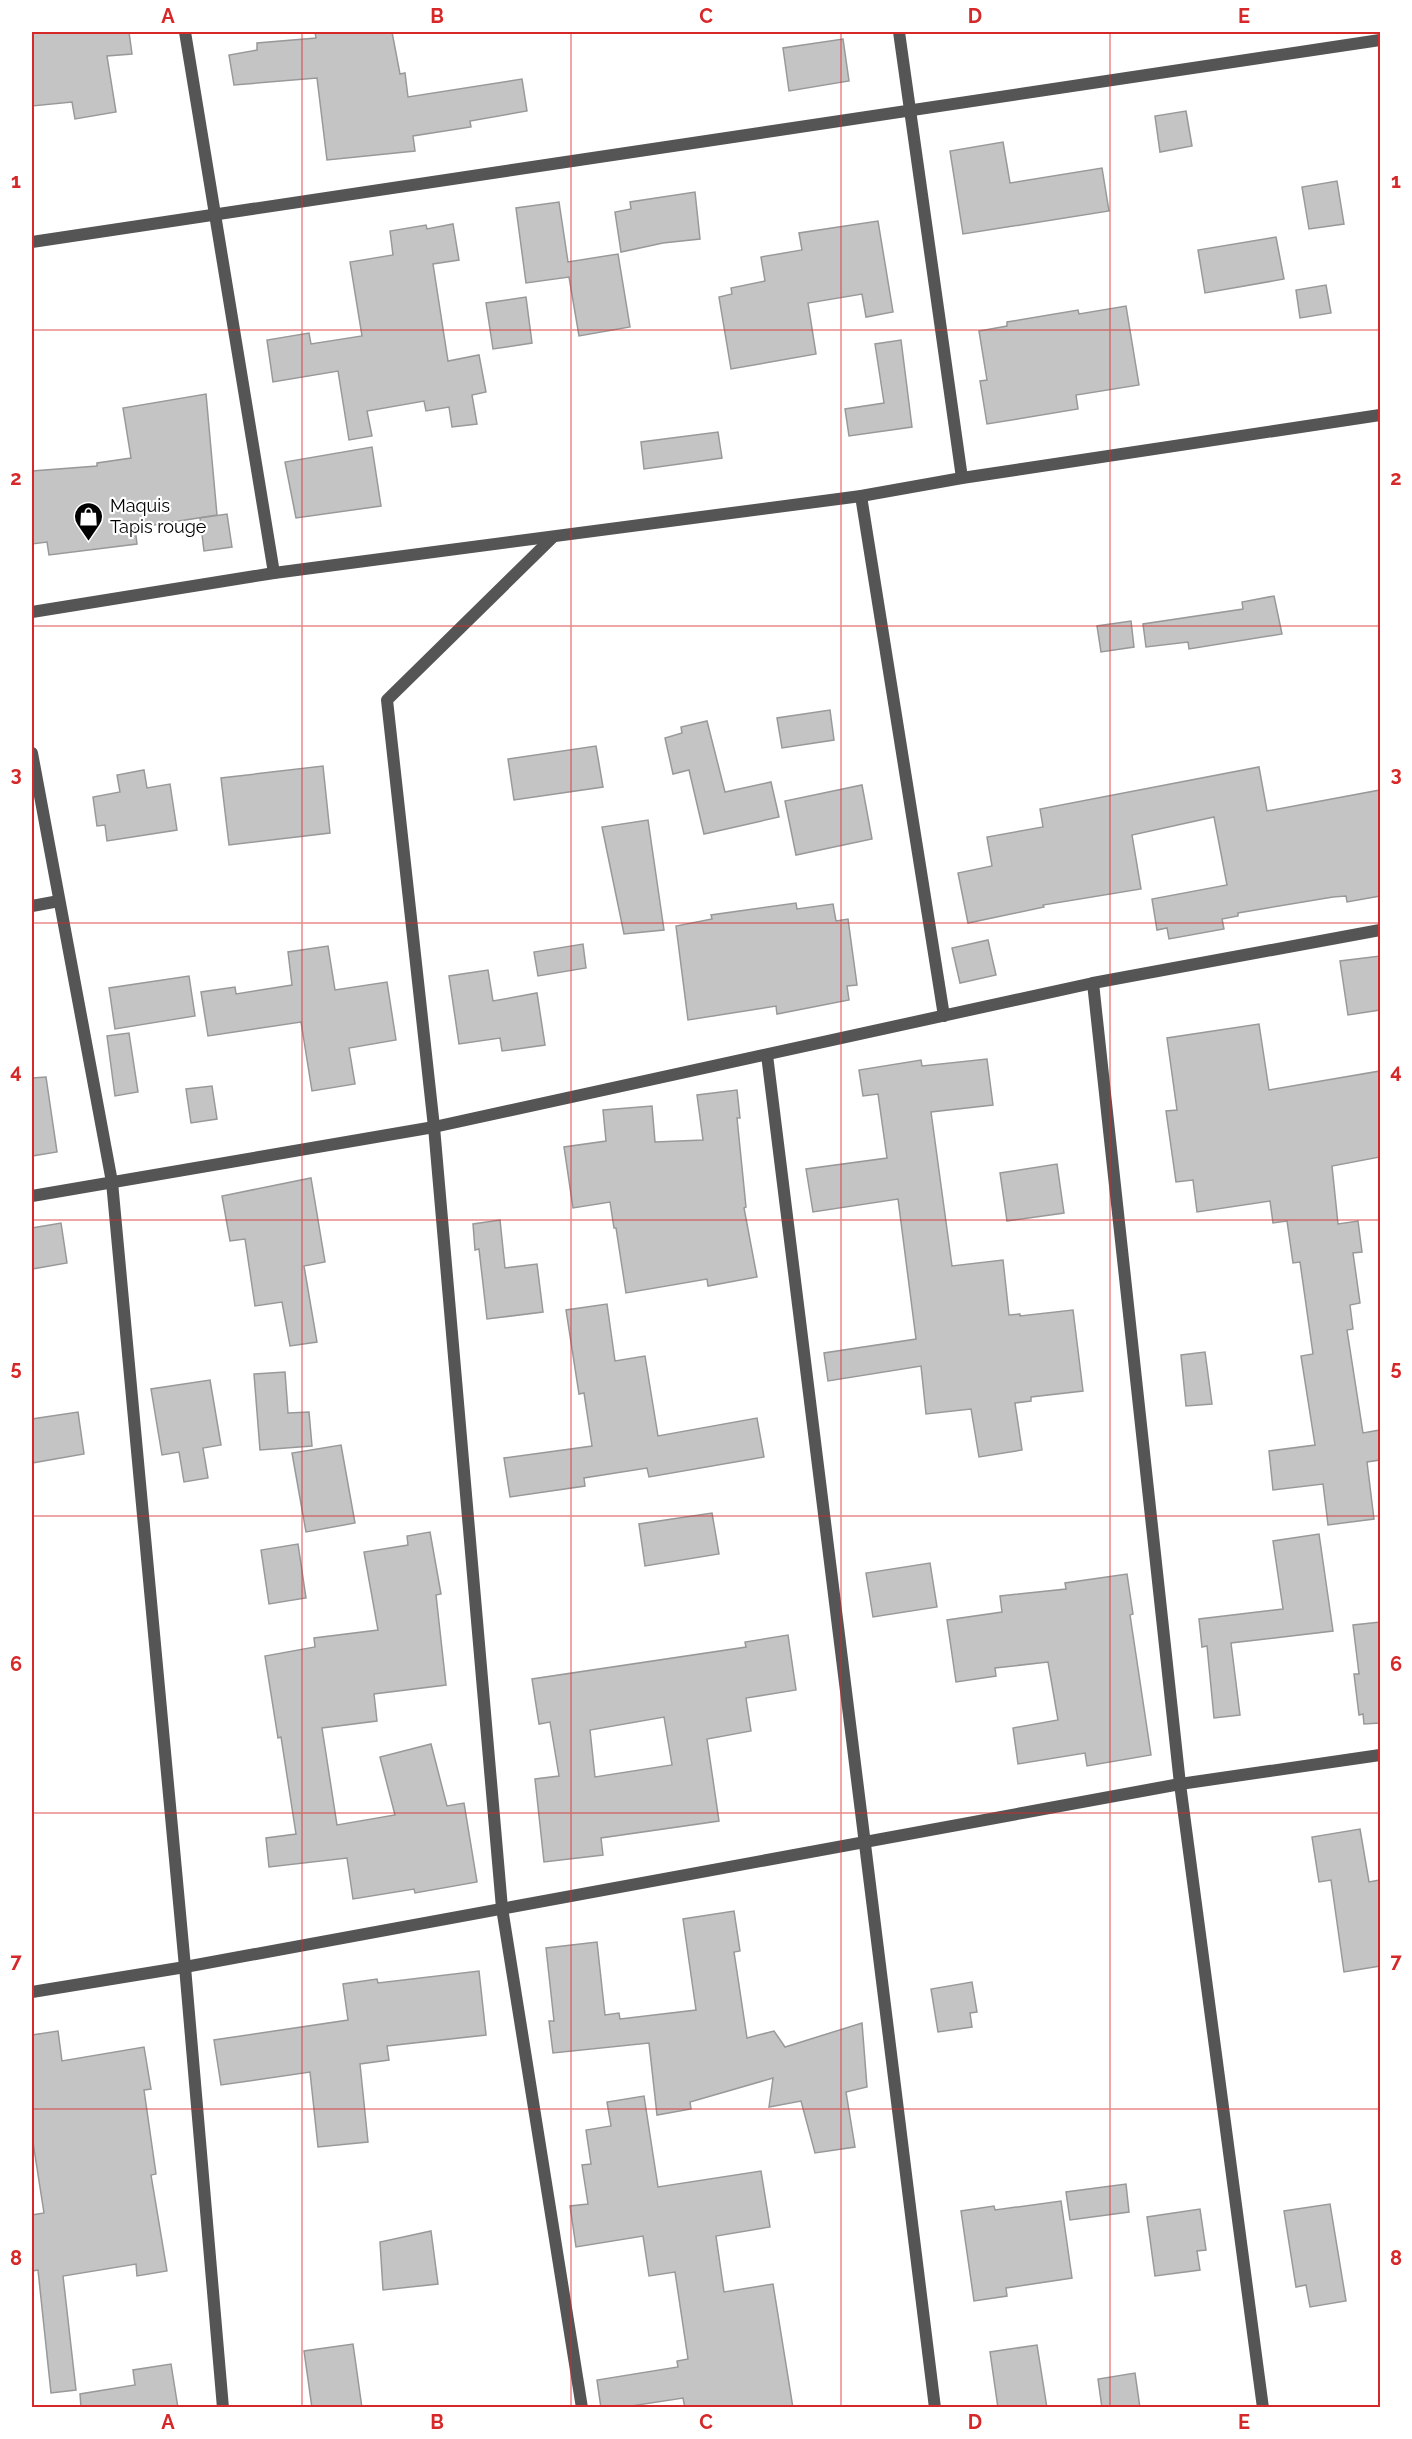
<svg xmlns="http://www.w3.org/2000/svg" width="1412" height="2439" font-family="Raleway,sans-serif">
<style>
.building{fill:#c4c4c4;stroke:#999;stroke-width:1.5;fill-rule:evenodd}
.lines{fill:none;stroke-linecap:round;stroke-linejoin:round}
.minor{stroke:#555;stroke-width:12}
.tertiary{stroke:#555;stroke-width:12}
.grid{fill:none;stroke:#d62828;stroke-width:1.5;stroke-opacity:0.55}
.labels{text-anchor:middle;stroke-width:4.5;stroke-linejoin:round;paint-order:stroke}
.poi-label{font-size:18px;fill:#000;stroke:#fff;text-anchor:start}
.neatline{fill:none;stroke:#d62828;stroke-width:2}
.grid-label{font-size:20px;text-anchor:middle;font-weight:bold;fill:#d62828}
</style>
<rect width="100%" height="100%" fill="#fff"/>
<g class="building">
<path d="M 32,32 L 129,32 L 132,54 L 107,56 L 116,112 L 75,119 L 72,102 L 32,106 Z"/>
<path d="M 315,32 L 392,32 L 400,74 L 405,73 L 408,97 L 522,79 L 527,111 L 470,121 L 471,127 L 413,136 L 415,151 L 327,160 L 317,78 L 234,85 L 229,55 L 257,50 L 257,43 L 316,38 Z"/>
<path d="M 843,39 L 849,81 L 789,91 L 783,48 Z"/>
<path d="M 1186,111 L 1192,146 L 1160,152 L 1155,116 Z"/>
<path d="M 1003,142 L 1010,183 L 1102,168 L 1109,211 L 963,234 L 950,151 Z"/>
<path d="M 1337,181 L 1344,224 L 1309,229 L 1302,187 Z"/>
<path d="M 695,192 L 700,239 L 663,243 L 621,252 L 615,212 L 631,209 L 630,202 Z"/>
<path d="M 559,202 L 568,262 L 618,254 L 630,327 L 579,336 L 569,277 L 526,283 L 516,208 Z"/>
<path d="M 878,221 L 893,312 L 866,317 L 862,294 L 808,303 L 816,354 L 731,369 L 719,297 L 732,294 L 731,288 L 765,281 L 761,257 L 802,250 L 799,233 Z"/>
<path d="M 453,224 L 459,260 L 433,264 L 448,361 L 479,355 L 486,392 L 472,395 L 477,424 L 452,427 L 449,407 L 426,411 L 424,401 L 367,411 L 372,436 L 349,440 L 338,371 L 273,382 L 267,340 L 309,333 L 311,344 L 362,336 L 350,262 L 393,255 L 390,231 L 426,225 L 427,229 Z"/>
<path d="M 1276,237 L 1284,279 L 1205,293 L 1198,250 Z"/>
<path d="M 1326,285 L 1331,313 L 1300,318 L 1296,290 Z"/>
<path d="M 526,297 L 532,343 L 493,349 L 486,303 Z"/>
<path d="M 1126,306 L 1139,385 L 1076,395 L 1078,409 L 987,424 L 980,381 L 987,380 L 979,331 L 1007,326 L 1007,322 L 1078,310 L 1079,314 Z"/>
<path d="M 901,340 L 912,427 L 849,436 L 845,409 L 884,403 L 875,344 Z"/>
<path d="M 206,394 L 217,515 L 135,528 L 137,544 L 49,555 L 47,542 L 32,544 L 32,471 L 97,466 L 97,463 L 131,458 L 123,408 Z"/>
<path d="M 718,432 L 722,458 L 644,469 L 641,442 Z"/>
<path d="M 372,447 L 381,506 L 296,518 L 285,462 Z"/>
<path d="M 227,514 L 232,547 L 204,551 L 200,518 Z"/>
<path d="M 1274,596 L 1282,634 L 1189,649 L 1188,642 L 1146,647 L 1143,624 L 1243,609 L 1242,602 Z"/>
<path d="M 1131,621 L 1134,647 L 1101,652 L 1097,626 Z"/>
<path d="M 830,710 L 834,740 L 782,748 L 777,718 Z"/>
<path d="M 707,721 L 725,792 L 771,782 L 779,817 L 704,834 L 689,770 L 673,774 L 665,738 L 682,733 L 681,727 Z"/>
<path d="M 596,746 L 603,787 L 514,800 L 508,759 Z"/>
<path d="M 323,766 L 330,833 L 229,845 L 221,778 Z"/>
<path d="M 1259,767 L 1267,811 L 1380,790 L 1380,896 L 1347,902 L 1346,896 L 1333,897 L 1238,913 L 1238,916 L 1222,919 L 1224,929 L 1169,939 L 1167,928 L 1157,930 L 1152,899 L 1227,885 L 1214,817 L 1132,835 L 1141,889 L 1043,905 L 1044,907 L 968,923 L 958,873 L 992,866 L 987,837 L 1043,827 L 1040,809 Z"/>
<path d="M 144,770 L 147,788 L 170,784 L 177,830 L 107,841 L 105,825 L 97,826 L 93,797 L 120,792 L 117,775 Z"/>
<path d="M 862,785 L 872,839 L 796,855 L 785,801 Z"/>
<path d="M 648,820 L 664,930 L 624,934 L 602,827 Z"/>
<path d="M 796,903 L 797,909 L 833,904 L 836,921 L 848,919 L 857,985 L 847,986 L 849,1000 L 777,1014 L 776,1006 L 688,1020 L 676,926 L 712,919 L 711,915 Z"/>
<path d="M 988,940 L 996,975 L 960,983 L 952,948 Z"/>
<path d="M 583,944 L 586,968 L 538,976 L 534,952 Z"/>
<path d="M 328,946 L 335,990 L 387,982 L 396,1040 L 349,1048 L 355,1084 L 312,1091 L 301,1022 L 208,1036 L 201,992 L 235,987 L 236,994 L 292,985 L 288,952 Z"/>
<path d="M 1380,956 L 1380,1010 L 1348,1015 L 1340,961 Z"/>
<path d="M 488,970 L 493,1001 L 537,993 L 545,1045 L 502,1051 L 500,1038 L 459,1044 L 449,976 Z"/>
<path d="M 189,976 L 195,1016 L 115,1029 L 109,988 Z"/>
<path d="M 1259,1024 L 1269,1090 L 1380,1071 L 1380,1157 L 1332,1166 L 1338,1224 L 1358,1221 L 1362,1252 L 1353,1253 L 1360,1303 L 1350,1305 L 1353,1329 L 1347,1330 L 1363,1433 L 1380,1430 L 1380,1460 L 1367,1462 L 1374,1519 L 1328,1525 L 1323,1484 L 1273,1490 L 1269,1451 L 1315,1445 L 1301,1356 L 1313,1354 L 1300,1262 L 1293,1263 L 1287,1221 L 1273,1223 L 1270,1201 L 1197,1212 L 1193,1180 L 1176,1182 L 1166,1111 L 1177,1110 L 1167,1038 Z"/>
<path d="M 129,1033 L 138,1092 L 115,1096 L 107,1036 Z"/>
<path d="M 987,1059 L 993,1105 L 931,1112 L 952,1266 L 1003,1260 L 1009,1315 L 1020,1314 L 1020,1316 L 1073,1310 L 1083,1391 L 1031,1397 L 1031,1401 L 1015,1403 L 1022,1450 L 979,1457 L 971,1409 L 926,1414 L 921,1366 L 828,1381 L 824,1353 L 916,1339 L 898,1199 L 813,1212 L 806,1169 L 887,1158 L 878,1094 L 863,1096 L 859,1070 L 921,1060 L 922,1066 Z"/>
<path d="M 46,1077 L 57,1152 L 32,1156 L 32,1078 Z"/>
<path d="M 212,1086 L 217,1119 L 191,1123 L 186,1089 Z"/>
<path d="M 737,1090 L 740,1118 L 737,1118 L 746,1207 L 744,1208 L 757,1277 L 708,1286 L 707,1279 L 626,1293 L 616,1228 L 614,1228 L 610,1202 L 573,1208 L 564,1147 L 606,1141 L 603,1110 L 652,1106 L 655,1142 L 703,1140 L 697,1095 Z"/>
<path d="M 1057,1164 L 1064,1213 L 1007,1221 L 1000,1173 Z"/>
<path d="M 311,1178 L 325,1262 L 304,1266 L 317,1342 L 290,1346 L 282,1302 L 255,1306 L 245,1239 L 230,1241 L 222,1196 Z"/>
<path d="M 500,1220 L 505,1268 L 537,1264 L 543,1312 L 487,1319 L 479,1249 L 475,1250 L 473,1224 Z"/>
<path d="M 61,1223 L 67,1263 L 32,1269 L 32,1228 Z"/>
<path d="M 607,1304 L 615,1361 L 645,1356 L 658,1436 L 757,1418 L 764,1457 L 649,1477 L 647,1468 L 584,1478 L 585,1486 L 510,1497 L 504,1458 L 592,1446 L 584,1393 L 579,1394 L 566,1310 Z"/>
<path d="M 1205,1352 L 1212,1404 L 1186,1406 L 1181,1355 Z"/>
<path d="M 285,1372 L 288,1413 L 309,1412 L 312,1446 L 260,1450 L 254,1374 Z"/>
<path d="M 210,1380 L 221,1445 L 203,1448 L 208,1478 L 184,1482 L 179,1452 L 162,1455 L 151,1389 Z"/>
<path d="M 78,1412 L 84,1454 L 32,1463 L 32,1419 Z"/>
<path d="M 341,1445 L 355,1523 L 306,1532 L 292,1453 Z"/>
<path d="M 712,1513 L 719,1554 L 645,1566 L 639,1524 Z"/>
<path d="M 430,1532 L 441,1594 L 436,1595 L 446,1685 L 374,1694 L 377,1721 L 322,1728 L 337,1825 L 395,1815 L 380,1757 L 431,1744 L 447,1806 L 464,1803 L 477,1882 L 415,1893 L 414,1889 L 353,1899 L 347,1858 L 269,1867 L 266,1838 L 296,1834 L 281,1737 L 278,1738 L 265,1656 L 315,1647 L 314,1638 L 378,1630 L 364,1552 L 408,1545 L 407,1536 Z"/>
<path d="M 1319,1534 L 1333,1631 L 1231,1643 L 1240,1715 L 1214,1718 L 1207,1646 L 1202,1647 L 1199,1619 L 1283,1609 L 1273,1541 Z"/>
<path d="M 298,1544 L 306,1598 L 269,1604 L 261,1550 Z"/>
<path d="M 930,1563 L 937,1607 L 873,1617 L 866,1573 Z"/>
<path d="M 1127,1574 L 1133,1614 L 1130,1615 L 1151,1755 L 1087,1766 L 1085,1753 L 1018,1764 L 1013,1728 L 1058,1720 L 1048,1662 L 995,1668 L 996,1676 L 956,1682 L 947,1620 L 1002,1612 L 1000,1596 L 1066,1589 L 1065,1583 Z"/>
<path d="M 1380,1622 L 1380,1723 L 1364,1724 L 1363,1714 L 1359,1715 L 1354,1674 L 1359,1674 L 1353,1625 Z"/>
<path d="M 788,1635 L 796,1690 L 746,1698 L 751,1731 L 707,1739 L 719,1821 L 601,1838 L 603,1855 L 544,1862 L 535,1779 L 559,1776 L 550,1722 L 539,1724 L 532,1679 L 746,1647 L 745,1642 ZM 664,1717 L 672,1765 L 595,1777 L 590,1730 Z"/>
<path d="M 1360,1829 L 1369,1882 L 1380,1880 L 1380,1966 L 1344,1972 L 1331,1880 L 1319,1882 L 1312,1837 Z"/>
<path d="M 734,1911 L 740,1951 L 734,1952 L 747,2038 L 774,2031 L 785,2047 L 862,2023 L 867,2087 L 846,2092 L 855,2147 L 815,2153 L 801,2101 L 769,2107 L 773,2078 L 690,2102 L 691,2109 L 657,2115 L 649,2043 L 553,2053 L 549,2021 L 554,2021 L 546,1948 L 597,1942 L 605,2015 L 619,2013 L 620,2019 L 696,2010 L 683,1919 Z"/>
<path d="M 479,1971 L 486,2035 L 387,2046 L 389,2060 L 360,2064 L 368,2142 L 318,2147 L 310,2072 L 221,2085 L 214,2040 L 348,2020 L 343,1984 L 377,1979 L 378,1983 Z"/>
<path d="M 972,1982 L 977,2012 L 970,2013 L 972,2027 L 938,2032 L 931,1989 Z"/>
<path d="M 58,2031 L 62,2061 L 144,2047 L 151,2089 L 144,2090 L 156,2174 L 151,2175 L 167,2271 L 137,2276 L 136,2264 L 63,2276 L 76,2390 L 51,2393 L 38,2270 L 32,2271 L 32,2215 L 44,2213 L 32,2136 L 32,2035 Z"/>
<path d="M 644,2096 L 658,2187 L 761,2171 L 770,2227 L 716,2236 L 724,2292 L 773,2284 L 793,2408 L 685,2408 L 683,2398 L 618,2408 L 601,2408 L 597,2380 L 678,2367 L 677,2361 L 688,2359 L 675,2272 L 649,2276 L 643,2236 L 576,2247 L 570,2206 L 588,2204 L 582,2165 L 591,2164 L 586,2130 L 611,2126 L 607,2102 Z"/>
<path d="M 1126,2184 L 1129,2212 L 1070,2220 L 1066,2192 Z"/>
<path d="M 1061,2201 L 1072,2278 L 1006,2288 L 1007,2296 L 974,2301 L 961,2211 L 994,2206 L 995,2210 Z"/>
<path d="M 1330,2204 L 1346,2301 L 1310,2307 L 1306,2285 L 1296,2287 L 1284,2211 Z"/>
<path d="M 1200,2209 L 1206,2250 L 1197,2251 L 1200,2270 L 1155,2276 L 1147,2217 Z"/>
<path d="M 431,2231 L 438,2284 L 383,2290 L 380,2242 Z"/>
<path d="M 353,2344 L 362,2408 L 312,2408 L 304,2351 Z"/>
<path d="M 1037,2345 L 1047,2408 L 998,2408 L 990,2352 Z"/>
<path d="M 171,2364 L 178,2408 L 81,2408 L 80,2394 L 135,2385 L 133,2370 Z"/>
<path d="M 1135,2373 L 1140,2408 L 1102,2408 L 1098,2379 Z"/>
</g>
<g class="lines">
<g class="minor">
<path d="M 185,32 L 274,573"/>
<path d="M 899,32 L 962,478"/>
<path d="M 32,242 L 1380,40"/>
<path d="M 861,496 L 944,1016"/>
<path d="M 553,537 L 387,700 L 434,1127 L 502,1908 L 582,2408"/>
<path d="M 32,753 L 112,1182 L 185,1967 L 223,2408"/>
<path d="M 32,906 L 59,901"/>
<path d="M 1093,983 L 1180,1784 L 1263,2408"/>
<path d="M 767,1055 L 935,2408"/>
<path d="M 32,1196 L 434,1127 L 1093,983 L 1380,930"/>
<path d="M 32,1992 L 185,1967 L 1180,1784 L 1380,1755"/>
</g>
<path class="tertiary" d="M 32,612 L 274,573 L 861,496 L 962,478 L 1380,415"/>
</g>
<path class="grid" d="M 302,32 L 302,2408M 571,32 L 571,2408M 841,32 L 841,2408M 1110,32 L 1110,2408M 32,330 L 1380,330M 32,626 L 1380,626M 32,923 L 1380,923M 32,1220 L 1380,1220M 32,1516 L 1380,1516M 32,1813 L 1380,1813M 32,2109 L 1380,2109"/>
<defs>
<symbol id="shop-pin" viewBox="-11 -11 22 30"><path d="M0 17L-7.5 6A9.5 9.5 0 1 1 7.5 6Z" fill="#000" stroke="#fff"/><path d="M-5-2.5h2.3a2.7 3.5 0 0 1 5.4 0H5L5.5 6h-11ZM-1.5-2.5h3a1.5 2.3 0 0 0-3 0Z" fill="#fff"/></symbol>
</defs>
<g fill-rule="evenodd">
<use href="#shop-pin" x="72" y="500" width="33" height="45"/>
</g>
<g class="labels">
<g class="poi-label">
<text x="110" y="512">Maquis<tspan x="110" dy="21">Tapis rouge</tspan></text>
</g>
</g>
<rect width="1412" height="2439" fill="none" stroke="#ffffff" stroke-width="66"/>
<rect x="33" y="33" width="1346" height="2373" class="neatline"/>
<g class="grid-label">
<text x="168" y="23">A</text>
<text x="437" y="23">B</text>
<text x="706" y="23">C</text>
<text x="975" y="23">D</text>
<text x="1244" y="23">E</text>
<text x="16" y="188">1</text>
<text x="1396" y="188">1</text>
<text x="16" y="485">2</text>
<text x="1396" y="485">2</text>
<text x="16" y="781">3</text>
<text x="1396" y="781">3</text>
<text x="16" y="1078">4</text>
<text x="1396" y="1078">4</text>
<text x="16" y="1375">5</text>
<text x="1396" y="1375">5</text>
<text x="16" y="1671">6</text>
<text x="1396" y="1671">6</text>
<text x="16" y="1968">7</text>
<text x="1396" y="1968">7</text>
<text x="16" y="2265">8</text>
<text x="1396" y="2265">8</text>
<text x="168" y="2429">A</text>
<text x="437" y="2429">B</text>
<text x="706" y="2429">C</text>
<text x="975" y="2429">D</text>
<text x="1244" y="2429">E</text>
</g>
</svg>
